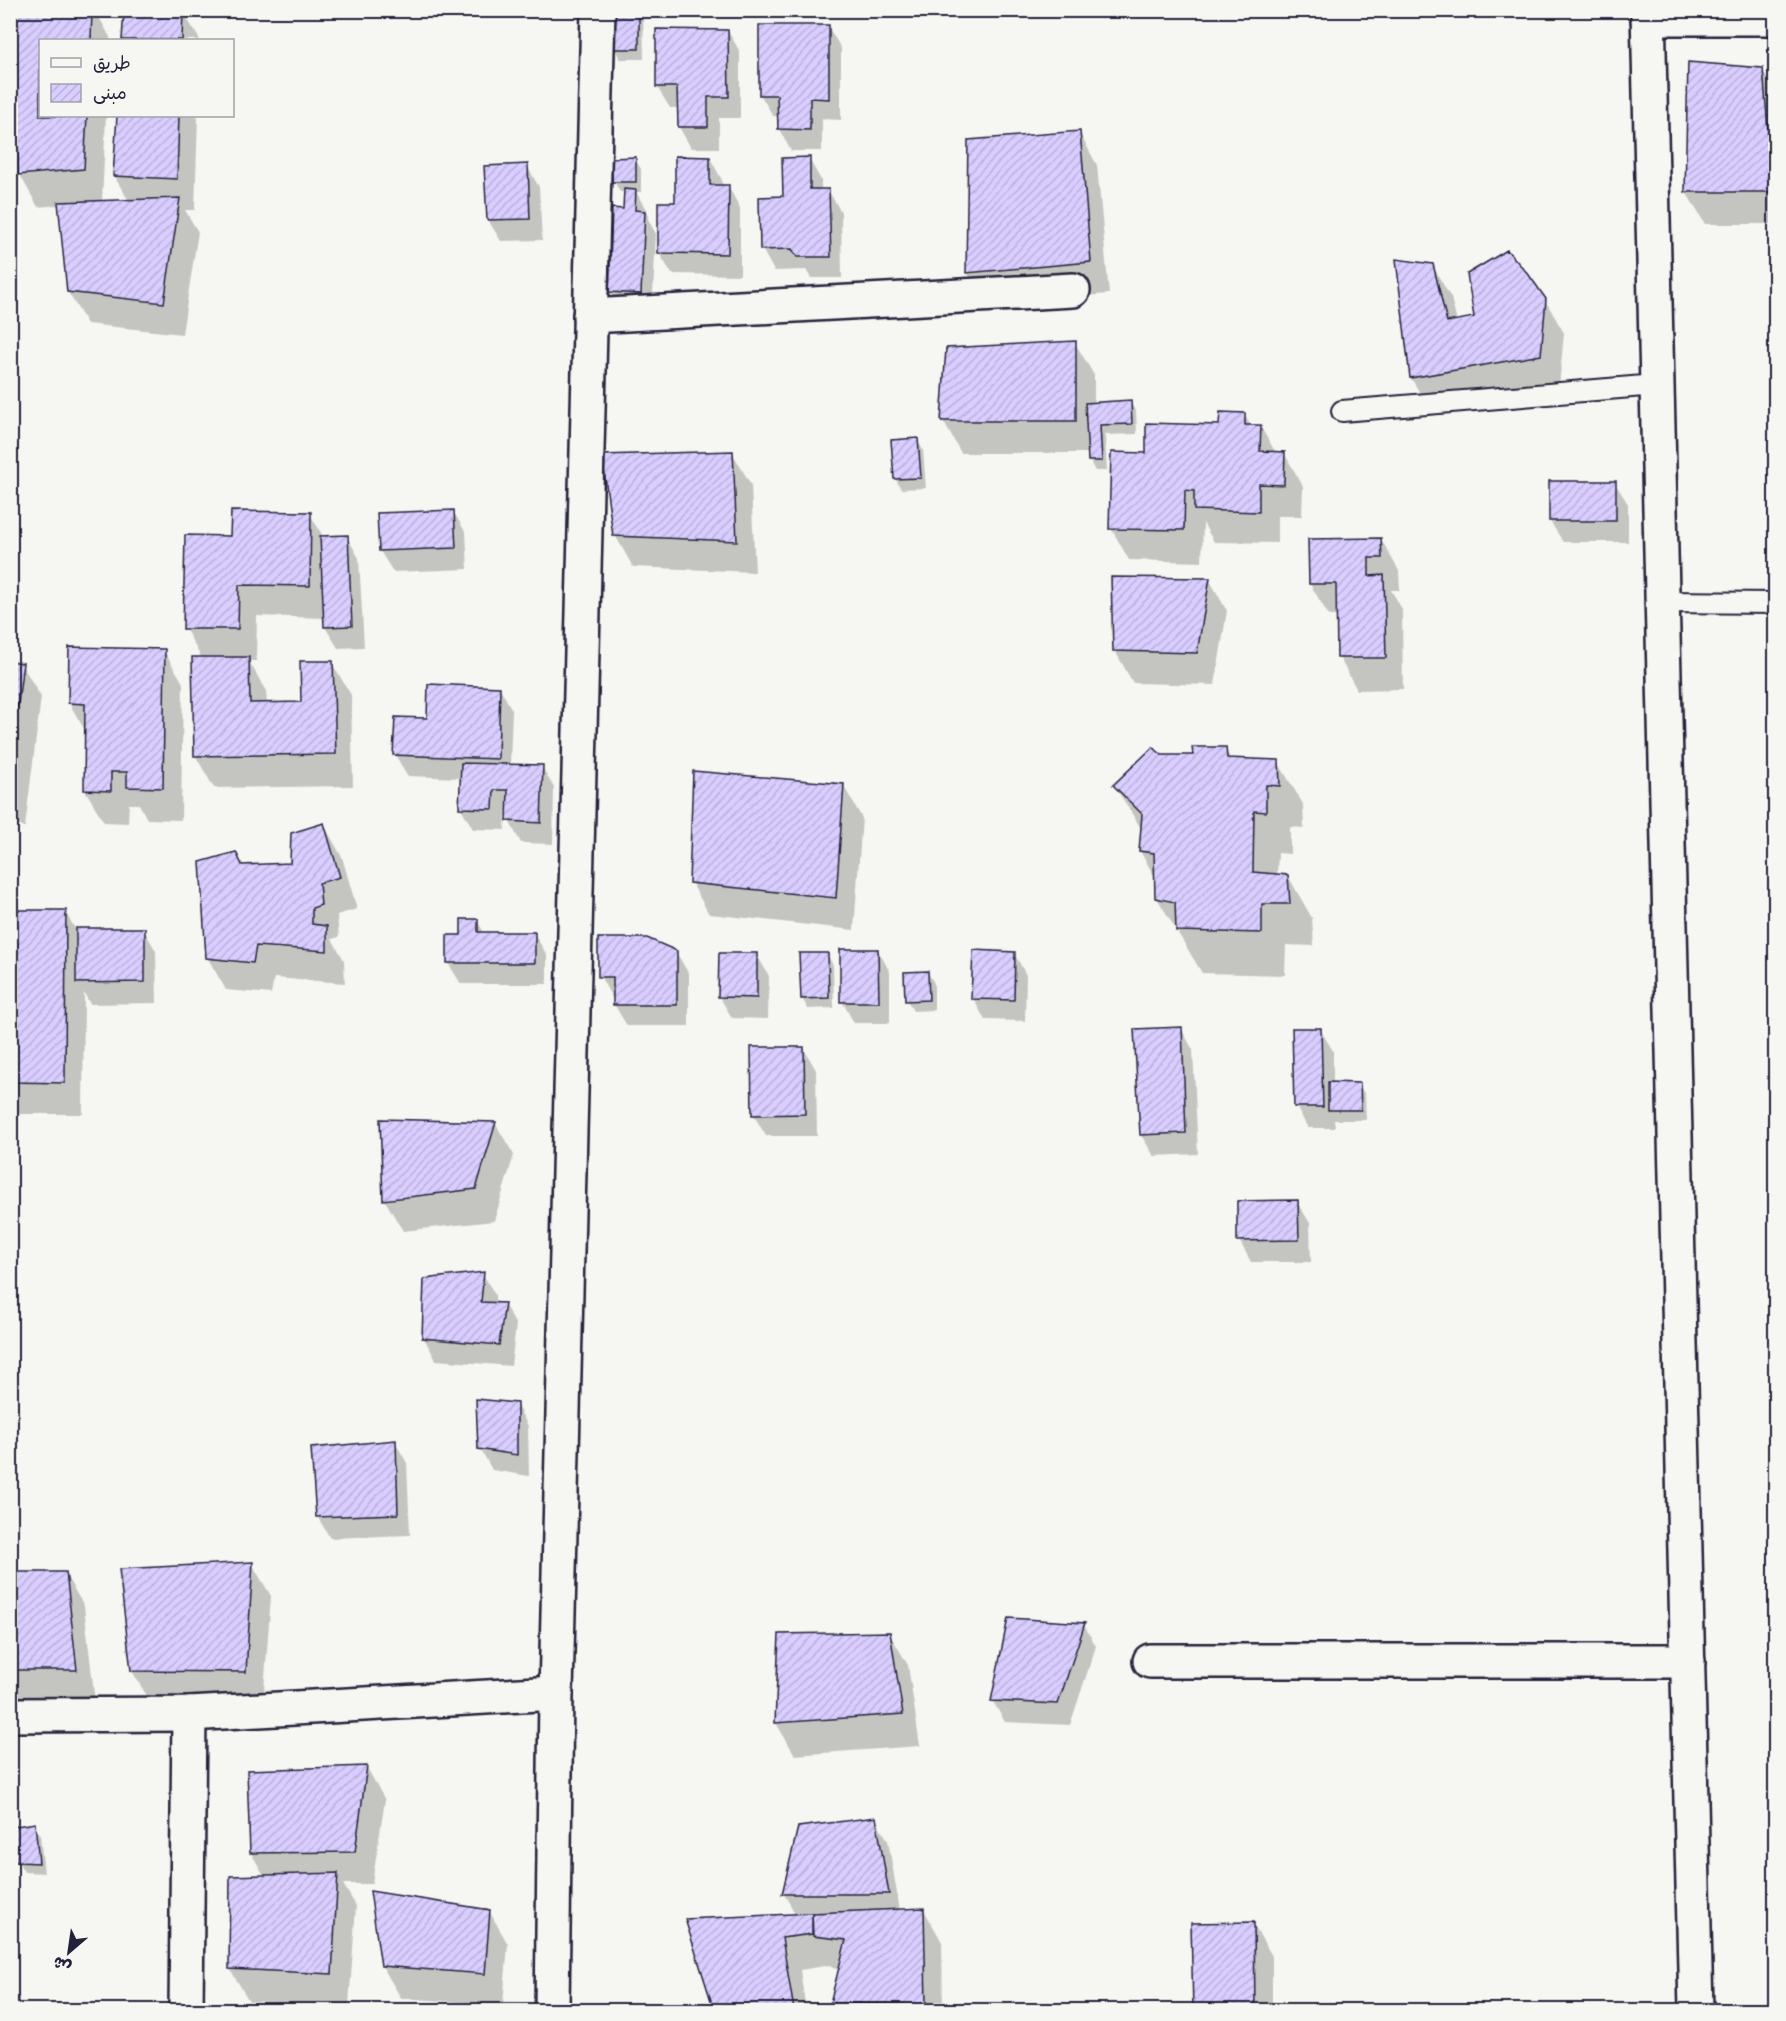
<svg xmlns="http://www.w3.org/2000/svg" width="1786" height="2021" font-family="'Playpen Sans','Playpen Sans Arabic',sans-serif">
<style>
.shadow{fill:#0003}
.building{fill:url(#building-hatch);stroke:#22223b;stroke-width:1.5}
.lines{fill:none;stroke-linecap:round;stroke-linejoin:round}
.lane-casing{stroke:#22223b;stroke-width:24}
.street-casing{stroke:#22223b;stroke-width:38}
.lane{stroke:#f6f6f2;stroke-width:20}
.street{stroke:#f6f6f2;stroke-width:33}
</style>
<defs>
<pattern id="building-hatch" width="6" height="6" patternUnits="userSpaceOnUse" patternTransform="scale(1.5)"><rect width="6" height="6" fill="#dacdff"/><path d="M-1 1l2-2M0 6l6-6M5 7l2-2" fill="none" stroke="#bbb0db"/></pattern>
</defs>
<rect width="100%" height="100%" fill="#f6f6f2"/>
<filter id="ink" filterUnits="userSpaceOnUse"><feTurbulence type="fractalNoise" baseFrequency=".0167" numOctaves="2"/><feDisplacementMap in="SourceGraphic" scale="12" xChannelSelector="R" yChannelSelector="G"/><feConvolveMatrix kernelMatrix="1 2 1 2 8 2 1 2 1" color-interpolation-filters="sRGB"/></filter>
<g filter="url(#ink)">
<g class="shadow">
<path d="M 17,10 L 95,10 L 110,37 L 110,40 L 40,40 L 40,116 L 106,116 L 102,202 L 129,201 L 114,176 L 119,116 L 198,116 L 195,210 L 185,210 L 198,232 L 182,334 L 87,324 L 68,292 L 60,205 L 38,207 L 20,175 Z"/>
<path d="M 126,10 L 182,10 L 200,40 L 124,40 Z"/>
<path d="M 614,10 L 643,10 L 644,59 L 620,59 L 615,49 Z"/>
<path d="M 828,27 L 841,48 L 841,120 L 822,119 L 822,151 L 791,151 L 779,129 L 779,116 L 773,116 L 760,94 Z"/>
<path d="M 728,31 L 740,52 L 740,118 L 719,118 L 719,148 L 691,148 L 679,127 L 679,108 L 670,108 L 657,87 Z"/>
<path d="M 1762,70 L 1776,93 L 1776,224 L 1705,224 L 1686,192 Z"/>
<path d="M 1079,132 L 1097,165 L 1109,294 L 986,304 L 967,272 Z"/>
<path d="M 710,158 L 722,180 L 722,186 L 728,186 L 740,208 L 740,275 L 672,274 L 659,253 L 676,204 Z"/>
<path d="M 635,159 L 641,169 L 641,192 L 636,192 L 648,213 L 648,219 L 656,234 L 652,315 L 622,313 L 610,292 L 626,192 L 620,192 L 614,181 Z"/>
<path d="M 809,159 L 821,180 L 821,191 L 828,190 L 841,212 L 842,278 L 811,278 L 806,270 L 774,271 L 762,249 L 784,198 Z"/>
<path d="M 527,166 L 539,187 L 542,240 L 501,241 L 488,220 Z"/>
<path d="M 1397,261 L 1432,265 L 1451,298 L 1457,322 L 1545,300 L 1564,333 L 1559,387 L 1430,410 L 1411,378 Z"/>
<path d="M 1075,343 L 1094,375 L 1094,404 L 1130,402 L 1136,412 L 1137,434 L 1105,435 L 1107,471 L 1095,471 L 1089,460 L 1089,453 L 961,453 L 943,421 Z"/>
<path d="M 1244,414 L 1251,426 L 1260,426 L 1276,453 L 1284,453 L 1303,486 L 1302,516 L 1277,516 L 1277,543 L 1214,542 L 1203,523 L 1202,562 L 1129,560 L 1111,528 L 1147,455 L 1221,427 Z"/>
<path d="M 917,440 L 923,450 L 926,488 L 901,489 L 895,478 Z"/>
<path d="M 732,452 L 751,485 L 755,572 L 633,567 L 615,535 Z"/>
<path d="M 1615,483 L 1628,504 L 1628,542 L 1563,542 L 1550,521 Z"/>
<path d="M 453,511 L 466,533 L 468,569 L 393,572 L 380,551 Z"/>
<path d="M 310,514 L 324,538 L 347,537 L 359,558 L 364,647 L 338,648 L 325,627 L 325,618 L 257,616 L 256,661 L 249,661 L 266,691 L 267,704 L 303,704 L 332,663 L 351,695 L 353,786 L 214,788 L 195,755 L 202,659 L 185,628 L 232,537 Z"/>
<path d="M 1381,539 L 1399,571 L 1400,590 L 1391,590 L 1402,609 L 1403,689 L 1357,690 L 1339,657 L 1338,616 L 1329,616 L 1310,584 Z"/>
<path d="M 1209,579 L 1227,611 L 1215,685 L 1133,683 L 1115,651 Z"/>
<path d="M 164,651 L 183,683 L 181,820 L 147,819 L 139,804 L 129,804 L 128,823 L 104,822 L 85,790 L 86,732 L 69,703 Z"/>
<path d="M 10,662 L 22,665 L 41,697 L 25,827 L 10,824 Z"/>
<path d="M 500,688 L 512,710 L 510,766 L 542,767 L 554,788 L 553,844 L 521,843 L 509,821 L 509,811 L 506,811 L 505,830 L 473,829 L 461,808 L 462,778 L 407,776 L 395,754 L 428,720 Z"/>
<path d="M 1225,749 L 1231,760 L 1278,762 L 1303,804 L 1304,828 L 1290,827 L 1290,854 L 1278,853 L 1277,875 L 1288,876 L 1312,918 L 1314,946 L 1286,945 L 1285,975 L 1202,973 L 1157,898 L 1156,879 L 1140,851 L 1142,830 L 1114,785 L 1161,757 L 1194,756 Z"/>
<path d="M 843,785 L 862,818 L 854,930 L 709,914 L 691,882 Z"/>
<path d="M 324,825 L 342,857 L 357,909 L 337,915 L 339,937 L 332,939 L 344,960 L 345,983 L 274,978 L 271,994 L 226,990 L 207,957 L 291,865 Z"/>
<path d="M 10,912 L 65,912 L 76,930 L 144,930 L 156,951 L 157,1003 L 90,1004 L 84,993 L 83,1114 L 15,1114 L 10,1107 Z"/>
<path d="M 477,921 L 485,934 L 534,934 L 547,955 L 547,984 L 461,984 L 448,963 L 462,937 Z"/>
<path d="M 878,950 L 890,972 L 890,1023 L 854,1023 L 842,1001 Z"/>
<path d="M 676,952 L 689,974 L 689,1026 L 627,1026 L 614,1004 L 614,998 L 612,998 L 600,976 Z"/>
<path d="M 1014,953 L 1026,975 L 1025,1021 L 985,1020 L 973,998 Z"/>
<path d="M 827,954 L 833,965 L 834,1008 L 808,1009 L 802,998 Z"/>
<path d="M 757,955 L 769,976 L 768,1019 L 732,1018 L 719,996 Z"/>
<path d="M 928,973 L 934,983 L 934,1010 L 913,1011 L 907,1000 Z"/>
<path d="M 1181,1028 L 1193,1050 L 1198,1154 L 1154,1156 L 1141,1135 Z"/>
<path d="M 1320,1029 L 1333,1051 L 1333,1084 L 1359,1084 L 1365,1095 L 1366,1120 L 1334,1120 L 1335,1128 L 1308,1128 L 1296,1107 Z"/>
<path d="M 804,1049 L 816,1070 L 817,1136 L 766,1136 L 753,1114 Z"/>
<path d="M 495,1123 L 514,1155 L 494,1221 L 403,1231 L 384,1199 Z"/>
<path d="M 1297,1202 L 1310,1223 L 1311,1262 L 1251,1262 L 1239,1240 Z"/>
<path d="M 483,1274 L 495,1295 L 495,1304 L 504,1304 L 516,1325 L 511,1366 L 436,1360 L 424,1338 Z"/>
<path d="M 516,1404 L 528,1426 L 529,1476 L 492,1470 L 480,1448 Z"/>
<path d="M 395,1442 L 407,1463 L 410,1535 L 330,1538 L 317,1516 Z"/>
<path d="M 252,1564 L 271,1596 L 263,1704 L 151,1703 L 132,1671 Z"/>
<path d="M 10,1573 L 65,1574 L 84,1606 L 95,1702 L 10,1701 Z"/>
<path d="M 1084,1625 L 1096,1646 L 1070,1725 L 1005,1722 L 992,1700 Z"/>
<path d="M 889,1633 L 908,1665 L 920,1746 L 795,1755 L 776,1723 L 781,1636 Z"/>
<path d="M 367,1768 L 385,1800 L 372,1884 L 343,1884 L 356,1906 L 349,2005 L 249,2001 L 230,1969 L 265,1877 L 251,1853 Z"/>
<path d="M 875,1819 L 888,1840 L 900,1911 L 924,1910 L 942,1942 L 943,2010 L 836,2010 L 832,2003 L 840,1969 L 833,1968 L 831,1965 L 800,1970 L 806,2010 L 716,2010 L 687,1920 L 796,1915 L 784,1894 Z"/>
<path d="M 34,1825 L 40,1835 L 44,1873 L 24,1872 L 18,1861 L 11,1837 L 10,1899 L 10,1836 Z"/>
<path d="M 489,1911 L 508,1944 L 503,2005 L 401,1998 L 382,1966 Z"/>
<path d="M 1193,1924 L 1253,1924 L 1272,1956 L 1272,2010 L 1195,2010 Z"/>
</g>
<g class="building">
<path d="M 16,10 L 92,10 L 91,40 L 40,40 L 40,116 L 87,116 L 84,169 L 18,175 Z"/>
<path d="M 124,10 L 183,10 L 182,40 L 122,40 Z"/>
<rect x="613" y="10" width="26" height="39"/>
<path d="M 759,25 L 829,25 L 829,99 L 810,98 L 810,130 L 778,129 L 777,95 L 759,95 Z"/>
<path d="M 656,29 L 728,30 L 729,97 L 708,97 L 708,127 L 678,127 L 677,87 L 656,87 Z"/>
<path d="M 1688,62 L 1763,68 L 1773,192 L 1685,192 Z"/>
<path d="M 117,116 L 179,116 L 177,179 L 113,176 Z"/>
<path d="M 1080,131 L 1091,262 L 966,273 L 968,140 Z"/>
<path d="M 675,156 L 710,157 L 710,185 L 729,185 L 728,254 L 658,253 L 658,202 L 675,202 Z"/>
<path d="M 636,157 L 636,182 L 612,182 L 612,158 Z"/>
<path d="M 810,157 L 810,189 L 829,189 L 831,257 L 797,257 L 792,249 L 760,250 L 759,197 L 783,196 L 782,158 Z"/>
<path d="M 528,164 L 530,219 L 487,220 L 484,166 Z"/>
<path d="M 624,189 L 636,190 L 635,210 L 645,211 L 641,294 L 609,292 L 612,208 L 623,209 Z"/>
<path d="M 180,198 L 164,303 L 67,292 L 58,202 Z"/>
<path d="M 1507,250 L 1529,275 L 1546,299 L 1541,355 L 1410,378 L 1396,259 L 1433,264 L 1447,322 L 1474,317 L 1467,274 Z"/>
<path d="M 1076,341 L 1076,421 L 941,421 L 946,348 Z"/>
<path d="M 1131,400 L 1132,424 L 1100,425 L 1102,461 L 1088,461 L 1085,403 Z"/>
<path d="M 1220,412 L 1245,413 L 1245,425 L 1261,425 L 1260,451 L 1285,452 L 1284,485 L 1259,484 L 1259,512 L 1194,510 L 1194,491 L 1185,490 L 1184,530 L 1109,529 L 1111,452 L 1146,453 L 1146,423 L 1219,425 Z"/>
<path d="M 918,438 L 921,478 L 894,479 L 891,440 Z"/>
<path d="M 733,451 L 737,541 L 613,536 L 602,455 Z"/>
<rect x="1549" y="481" width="67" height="40"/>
<path d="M 454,510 L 456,548 L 379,551 L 377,513 Z"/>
<path d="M 231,511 L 311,512 L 310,586 L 239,585 L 238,629 L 183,629 L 185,535 L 230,536 Z"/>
<path d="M 348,535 L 352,626 L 324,627 L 320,536 Z"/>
<path d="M 1381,538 L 1382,558 L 1369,558 L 1369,576 L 1384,575 L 1386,658 L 1337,658 L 1336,584 L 1309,584 L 1308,539 Z"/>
<path d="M 1111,577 L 1210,578 L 1197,653 L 1113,651 Z"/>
<path d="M 69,647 L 165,649 L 163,788 L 127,787 L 127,772 L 111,772 L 111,791 L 84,790 L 85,704 L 68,703 Z"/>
<path d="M 192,657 L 249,657 L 250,703 L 301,702 L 300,661 L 333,661 L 336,754 L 194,756 Z"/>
<path d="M 10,661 L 23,663 L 10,769 Z"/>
<path d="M 428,684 L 500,687 L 498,759 L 393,755 L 395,717 L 427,718 Z"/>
<path d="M 1153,747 L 1162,755 L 1193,755 L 1192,747 L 1226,747 L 1227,758 L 1279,760 L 1280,786 L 1266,785 L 1266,812 L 1254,811 L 1253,872 L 1288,875 L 1290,904 L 1262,904 L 1262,933 L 1176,931 L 1175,902 L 1155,898 L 1154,853 L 1139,851 L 1142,814 L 1113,785 Z"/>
<path d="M 461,763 L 543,765 L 541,823 L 507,821 L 508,790 L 494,790 L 493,809 L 459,808 Z"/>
<path d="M 693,771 L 844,784 L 836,898 L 689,883 Z"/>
<path d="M 324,823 L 340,877 L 319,883 L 321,905 L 312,908 L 312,924 L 327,926 L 327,951 L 256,946 L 253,963 L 206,958 L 200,862 L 236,852 L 242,865 L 290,863 L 291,833 Z"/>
<path d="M 10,910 L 66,910 L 65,1083 L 10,1082 Z"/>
<path d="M 461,919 L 478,919 L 478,932 L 535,932 L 535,963 L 447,963 L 447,935 L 461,935 Z"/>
<path d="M 76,928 L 145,928 L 145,982 L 76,983 Z"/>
<path d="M 598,938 L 647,938 L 677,951 L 677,1005 L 613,1005 L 613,977 L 598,977 Z"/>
<path d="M 840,949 L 878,949 L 879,1002 L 840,1002 Z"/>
<path d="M 973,950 L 1015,952 L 1014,1000 L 971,999 Z"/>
<path d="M 719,953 L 757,953 L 757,998 L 718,997 Z"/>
<path d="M 799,953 L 828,953 L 829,998 L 801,999 Z"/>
<path d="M 928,971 L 929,1000 L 905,1001 L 904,972 Z"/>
<path d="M 1182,1027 L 1186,1133 L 1140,1135 L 1134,1029 Z"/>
<path d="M 1292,1028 L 1321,1028 L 1323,1107 L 1294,1107 Z"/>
<path d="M 751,1047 L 804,1047 L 805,1114 L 752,1115 Z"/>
<path d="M 1328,1082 L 1360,1083 L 1361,1110 L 1328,1110 Z"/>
<path d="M 380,1119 L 496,1122 L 476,1189 L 383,1200 Z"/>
<path d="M 1298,1200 L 1299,1240 L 1237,1241 L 1237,1201 Z"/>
<path d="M 484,1272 L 481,1302 L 505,1303 L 499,1345 L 422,1338 L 424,1279 Z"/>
<path d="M 476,1399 L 517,1403 L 517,1455 L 478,1449 Z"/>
<path d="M 396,1440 L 398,1514 L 316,1517 L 311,1448 Z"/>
<path d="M 253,1562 L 246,1672 L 131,1671 L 119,1569 Z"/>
<path d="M 10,1572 L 66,1572 L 77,1670 L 10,1670 Z"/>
<path d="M 1008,1618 L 1085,1623 L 1058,1704 L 991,1701 Z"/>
<path d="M 890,1632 L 903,1714 L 775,1723 L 779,1634 Z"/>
<path d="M 367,1766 L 355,1852 L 250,1853 L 247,1770 Z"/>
<path d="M 876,1817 L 889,1894 L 782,1894 L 798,1827 Z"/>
<path d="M 35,1823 L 39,1863 L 16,1862 L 10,1837 L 10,1827 Z"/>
<path d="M 338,1873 L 332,1974 L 229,1969 L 230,1876 Z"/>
<path d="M 370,1891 L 490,1910 L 485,1974 L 381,1966 Z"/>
<path d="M 924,1908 L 926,2005 L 830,2003 L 846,1940 L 813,1936 L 812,1913 Z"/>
<path d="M 812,1913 L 812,1934 L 782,1938 L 794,2010 L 714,2010 L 685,1919 Z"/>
<path d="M 1254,1922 L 1255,2010 L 1193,2010 L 1191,1923 Z"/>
<path d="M 482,2004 L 483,2010 L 461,2010 Z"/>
<path d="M 424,2006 L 425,2010 L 375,2010 Z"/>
</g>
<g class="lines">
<defs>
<g id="lane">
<path d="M 1342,411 L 1656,385"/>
<path d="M 1662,602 L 1776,603"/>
</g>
<g id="street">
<path d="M 1648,10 L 1696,2010"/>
<path d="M 1648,18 L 1776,18"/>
<path d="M 590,316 L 1073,290"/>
<path d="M 1150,1661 L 1688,1661"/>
<path d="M 10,1715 L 189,1714 L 556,1693"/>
<path d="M 186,2010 L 189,1714"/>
<path d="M 552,2010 L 556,1693 L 598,10"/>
</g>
</defs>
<use href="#lane" class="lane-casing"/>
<use href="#street" class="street-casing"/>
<use href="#lane" class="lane"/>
<use href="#street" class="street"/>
</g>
</g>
<rect width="1786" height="2021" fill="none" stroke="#f6f6f2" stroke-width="36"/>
<rect x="18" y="18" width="1750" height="1985" fill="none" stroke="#22223b" stroke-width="2" filter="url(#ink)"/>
<rect x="39" y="39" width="195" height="78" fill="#f6f6f2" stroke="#a1a1a9" stroke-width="1.5"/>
<rect x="51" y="58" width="30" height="9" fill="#f6f6f2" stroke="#a1a1a9" stroke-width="1.5"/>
<text x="93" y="69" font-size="18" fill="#22223b">طريق</text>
<rect x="51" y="84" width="30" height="18" fill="url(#building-hatch)" stroke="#a1a1a9" stroke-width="1.5"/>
<text x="93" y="99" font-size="18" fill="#22223b">مبنى</text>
<g transform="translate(69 1952) rotate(209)" stroke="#f6f6f2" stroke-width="4.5" paint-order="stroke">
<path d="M0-4.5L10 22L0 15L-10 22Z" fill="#22223b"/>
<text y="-9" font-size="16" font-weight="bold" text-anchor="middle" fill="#22223b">ش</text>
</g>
</svg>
